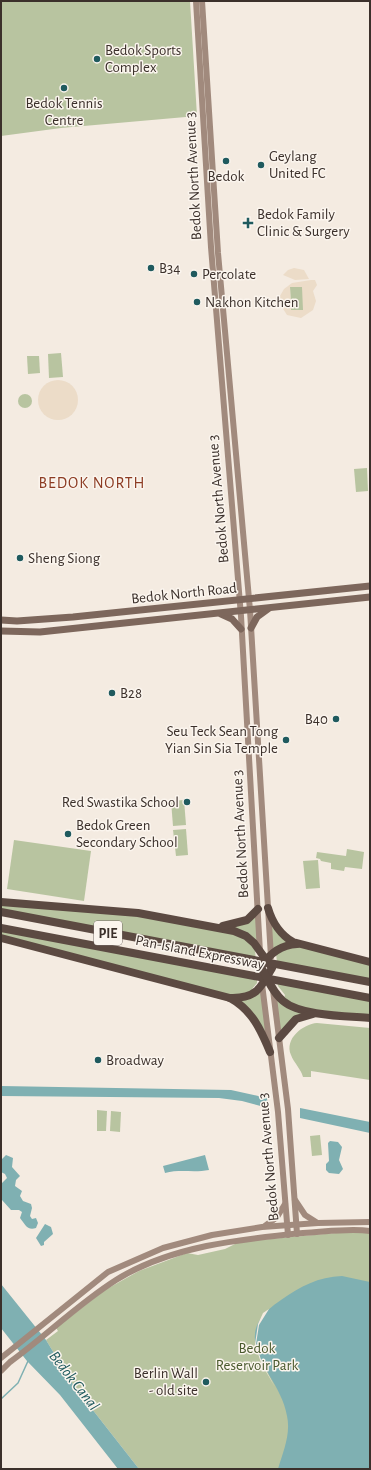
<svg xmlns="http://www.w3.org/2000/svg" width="371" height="1470" font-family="'Alegreya Sans',sans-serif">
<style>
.green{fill:#b8c4a0}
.plaza{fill:#ecdcc8;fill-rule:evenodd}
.water{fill:#7fb0b2}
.pier{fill:#f4ebe1}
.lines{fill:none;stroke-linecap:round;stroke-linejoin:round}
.stream{stroke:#7fb0b2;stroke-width:1.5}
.secondary{stroke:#a18a7d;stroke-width:6}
.primary{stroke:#7d675c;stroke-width:7}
.highway{stroke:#5c4a42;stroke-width:8}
.poi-dot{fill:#1f5a5e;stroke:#fbf5ee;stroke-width:1.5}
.labels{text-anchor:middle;stroke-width:3;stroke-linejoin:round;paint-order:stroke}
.shield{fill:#fbf5ee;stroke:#756b66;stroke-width:1}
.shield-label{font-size:14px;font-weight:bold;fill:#3b302b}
.poi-label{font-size:15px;fill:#3b302b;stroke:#fbf5ee;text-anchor:start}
.street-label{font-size:15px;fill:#3b302b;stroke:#fbf5ee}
.park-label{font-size:15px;fill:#4a5a2e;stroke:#fbf5ee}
.neighbourhood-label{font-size:16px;letter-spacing:1px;fill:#8c3b22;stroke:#fbf5ee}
.water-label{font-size:16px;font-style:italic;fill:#1f5a5e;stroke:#fbf5ee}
</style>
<rect width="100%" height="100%" fill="#f4ebe1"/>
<g class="green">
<path d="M 1,1 L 190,1 L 197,116 L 61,128 L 1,136 Z"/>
<path d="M 290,287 L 303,287 L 303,310 L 291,310 Z"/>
<path d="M 61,353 L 63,377 L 49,378 L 48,354 Z"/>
<path d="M 27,356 L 39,356 L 40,373 L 28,374 Z"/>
<circle cx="25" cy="401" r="7"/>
<path d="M 367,468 L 368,491 L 356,492 L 354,469 Z"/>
<path d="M 184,800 L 186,825 L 173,826 L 171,801 Z"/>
<path d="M 186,829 L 188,855 L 176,856 L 173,830 Z"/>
<path d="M 14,840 L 91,851 L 84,901 L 7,889 Z"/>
<path d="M 347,849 L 364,852 L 362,869 L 345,867 L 344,871 L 331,869 L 331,863 L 321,861 L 320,859 L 316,858 L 317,852 L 346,856 Z"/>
<path d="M 318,860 L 320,888 L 306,889 L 303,861 Z"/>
<path d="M 1,902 L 113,911 L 215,927 L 238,923 L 258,909 L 260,948 L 255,950 L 256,961 L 1,911 Z"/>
<path d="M 271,917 L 288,938 L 370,962 L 370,982 L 277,965 L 276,951 L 271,954 Z"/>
<path d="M 1,928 L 257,977 L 257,983 L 252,989 L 262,986 L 270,1050 L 242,1005 L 1,938 Z"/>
<path d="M 277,981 L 370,998 L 370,1018 L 303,1015 L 279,1038 L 275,1008 L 278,996 L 283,1001 L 285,995 L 278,986 Z"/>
<path d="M 317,1023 L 370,1028 L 370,1080 L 311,1071 L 311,1077 L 303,1077 C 301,1069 294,1063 291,1055 C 284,1039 303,1024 317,1023 Z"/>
<path d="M 97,1110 L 107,1111 L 106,1131 L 97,1131 Z"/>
<path d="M 111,1111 L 121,1112 L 120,1132 L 110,1131 Z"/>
<path d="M 320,1135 L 322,1155 L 312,1156 L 310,1136 Z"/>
<path d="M 347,1232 L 370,1232 L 370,1469 L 139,1469 L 74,1386 L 46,1340 L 58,1331 L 56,1328 L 105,1290 L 139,1271 L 187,1253 L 198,1255 L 225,1249 L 239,1242 Z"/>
</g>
<g class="plaza">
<path d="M 294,268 L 304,270 L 309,279 L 295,280 L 283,275 L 288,270 Z"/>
<path d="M 311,280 L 315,280 L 317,285 L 313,291 L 316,301 L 313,310 L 301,318 L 287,315 L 280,304 L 280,296 L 284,289 L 292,283 ZM 290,287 L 302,287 L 303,310 L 291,310 Z"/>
<circle cx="58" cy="400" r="20"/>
</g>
<g class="water">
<path d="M 1,1086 L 231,1090 L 267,1098 L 268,1108 L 242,1101 L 219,1098 L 1,1096 Z"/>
<path d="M 300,1108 L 370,1122 L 370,1133 L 300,1118 Z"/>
<path d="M 330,1141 L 338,1142 L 342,1147 L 339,1160 L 343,1169 L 339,1174 L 329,1173 L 326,1170 L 326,1164 L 329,1161 L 328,1143 Z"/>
<path d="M 6,1155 L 13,1158 L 12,1167 L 20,1176 L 16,1180 L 15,1186 L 22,1191 L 20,1196 L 23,1201 L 31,1204 L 32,1208 L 30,1216 L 32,1219 L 36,1218 L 38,1223 L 36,1228 C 27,1231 25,1224 20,1218 L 22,1212 L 19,1210 L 11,1210 L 2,1200 L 1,1184 L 7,1178 L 5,1174 L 1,1172 L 1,1160 Z"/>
<path d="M 205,1155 L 209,1170 C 194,1173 180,1169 165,1173 L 163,1166 Z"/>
<path d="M 45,1224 L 51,1227 L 53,1234 L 44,1242 L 44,1245 L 41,1246 L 36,1238 Z"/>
<path d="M 342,1276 L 370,1282 L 370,1469 L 278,1469 C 283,1452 291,1434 287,1416 C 280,1372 222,1339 281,1300 C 301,1286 318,1277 342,1276 Z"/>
<path d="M 1,1284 L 46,1340 L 74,1386 L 139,1469 L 118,1469 L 60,1395 L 27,1361 L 1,1328 Z"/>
</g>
<path class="pier" d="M 269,1309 L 259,1325 L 256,1344 L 262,1363 L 275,1387 L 261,1363 L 255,1344 L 258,1324 L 263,1313 Z"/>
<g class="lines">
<path class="stream" d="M 1,1399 L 18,1383 L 28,1361"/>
<g class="secondary">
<path d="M 196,1 L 211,247 L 241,616 L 260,952"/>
<path d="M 202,1 L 218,253 L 250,610 L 271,957"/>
<path d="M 262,984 L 278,1112 L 288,1235"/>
<path d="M 273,990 L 288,1109 L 297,1234"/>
<path d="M 295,1200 L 305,1215 L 316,1222"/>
<path d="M 265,1226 L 277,1217 L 285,1204"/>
<path d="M 1,1358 L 108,1272 L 163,1248 L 212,1235 L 262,1227 L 318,1223 L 370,1222"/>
<path d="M 1,1371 L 10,1362 C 46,1336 78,1304 116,1280 C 170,1246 241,1239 303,1233 C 325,1232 348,1228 370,1231"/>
</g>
<g class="primary">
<path d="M 221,614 L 232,619 L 241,629"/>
<path d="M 1,620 L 17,621 L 73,617 L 370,586"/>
<path d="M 251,628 L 257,617 L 268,609"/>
<path d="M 1,631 L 40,632 L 370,597"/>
</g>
<g class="highway">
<path d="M 1,902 L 138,913 L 234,931 L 246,936 L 254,943 L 272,968 C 261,988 256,999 230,998"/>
<path d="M 268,908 C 272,922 281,935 293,942 L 370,962"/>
<path d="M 1,912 L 370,982"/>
<path d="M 223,926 L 247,920 L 258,909"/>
<path d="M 1,928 L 370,998"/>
<path d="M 1,938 L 230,998 C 252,1010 261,1030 270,1052"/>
<path d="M 297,944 C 281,945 269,954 261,967 C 267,978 273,993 283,1001 C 301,1016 346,1016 370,1018"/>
<path d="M 279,1038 L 296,1019 L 313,1014"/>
</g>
</g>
<g class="poi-dot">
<circle cx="97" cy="59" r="4"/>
<circle cx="64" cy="88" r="4"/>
<circle cx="226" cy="161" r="4"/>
<circle cx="261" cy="165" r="4"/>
<path d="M246 217h4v4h4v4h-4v4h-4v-4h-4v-4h4z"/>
<circle cx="151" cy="268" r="4"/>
<circle cx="194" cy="274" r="4"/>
<circle cx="197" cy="302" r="4"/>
<circle cx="20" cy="558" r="4"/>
<circle cx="112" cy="693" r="4"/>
<circle cx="336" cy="719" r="4"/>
<circle cx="286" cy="740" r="4"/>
<circle cx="187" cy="802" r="4"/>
<circle cx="68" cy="834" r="4"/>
<circle cx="98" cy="1060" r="4"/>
<circle cx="206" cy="1382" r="4"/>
</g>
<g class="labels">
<rect class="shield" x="94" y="921" width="28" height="24" rx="3"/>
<g class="shield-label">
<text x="108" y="938">PIE</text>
</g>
<g class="poi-label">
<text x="105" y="55">Bedok Sports<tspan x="105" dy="17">Complex</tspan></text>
<text x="64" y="108" text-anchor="middle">Bedok Tennis<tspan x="64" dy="17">Centre</tspan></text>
<text x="269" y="161">Geylang<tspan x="269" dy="17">United FC</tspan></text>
<text x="226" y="181" text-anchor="middle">Bedok</text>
<text x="257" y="219">Bedok Family<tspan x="257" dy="17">Clinic &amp; Surgery</tspan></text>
<text x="159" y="273">B34</text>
<text x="202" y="279">Percolate</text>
<text x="205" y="307">Nakhon Kitchen</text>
<text x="28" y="563">Sheng Siong</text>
<text x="120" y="698">B28</text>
<text x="328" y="724" text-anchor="end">B40</text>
<text x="278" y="736" text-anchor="end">Seu Teck Sean Tong<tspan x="278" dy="17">Yian Sin Sia Temple</tspan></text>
<text x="179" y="807" text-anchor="end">Red Swastika School</text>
<text x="76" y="830">Bedok Green<tspan x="76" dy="17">Secondary School</tspan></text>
<text x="106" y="1065">Broadway</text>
<text x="198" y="1378" text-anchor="end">Berlin Wall<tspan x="198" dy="17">- old site</tspan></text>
</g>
<g class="street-label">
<text transform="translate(193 176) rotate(-93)" y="5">Bedok North Avenue 3</text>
<text transform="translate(218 499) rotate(-95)" y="5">Bedok North Avenue 3</text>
<text transform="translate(184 593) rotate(-6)" y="5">Bedok North Road</text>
<text transform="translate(240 834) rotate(-93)" y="5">Bedok North Avenue 3</text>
<text transform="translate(200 952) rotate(11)" y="5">Pan-Island Expressway</text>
<text transform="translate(268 1157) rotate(-95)" y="5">Bedok North Avenue 3</text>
</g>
<g class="park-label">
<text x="257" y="1353">Bedok<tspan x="257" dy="17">Reservoir Park</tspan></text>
</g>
<g class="neighbourhood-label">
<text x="92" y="488">BEDOK NORTH</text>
</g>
<g class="water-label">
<text transform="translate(75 1380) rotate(52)" y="6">Bedok Canal</text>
</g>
</g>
<rect width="371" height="1470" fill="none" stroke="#3b302b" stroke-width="4"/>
</svg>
